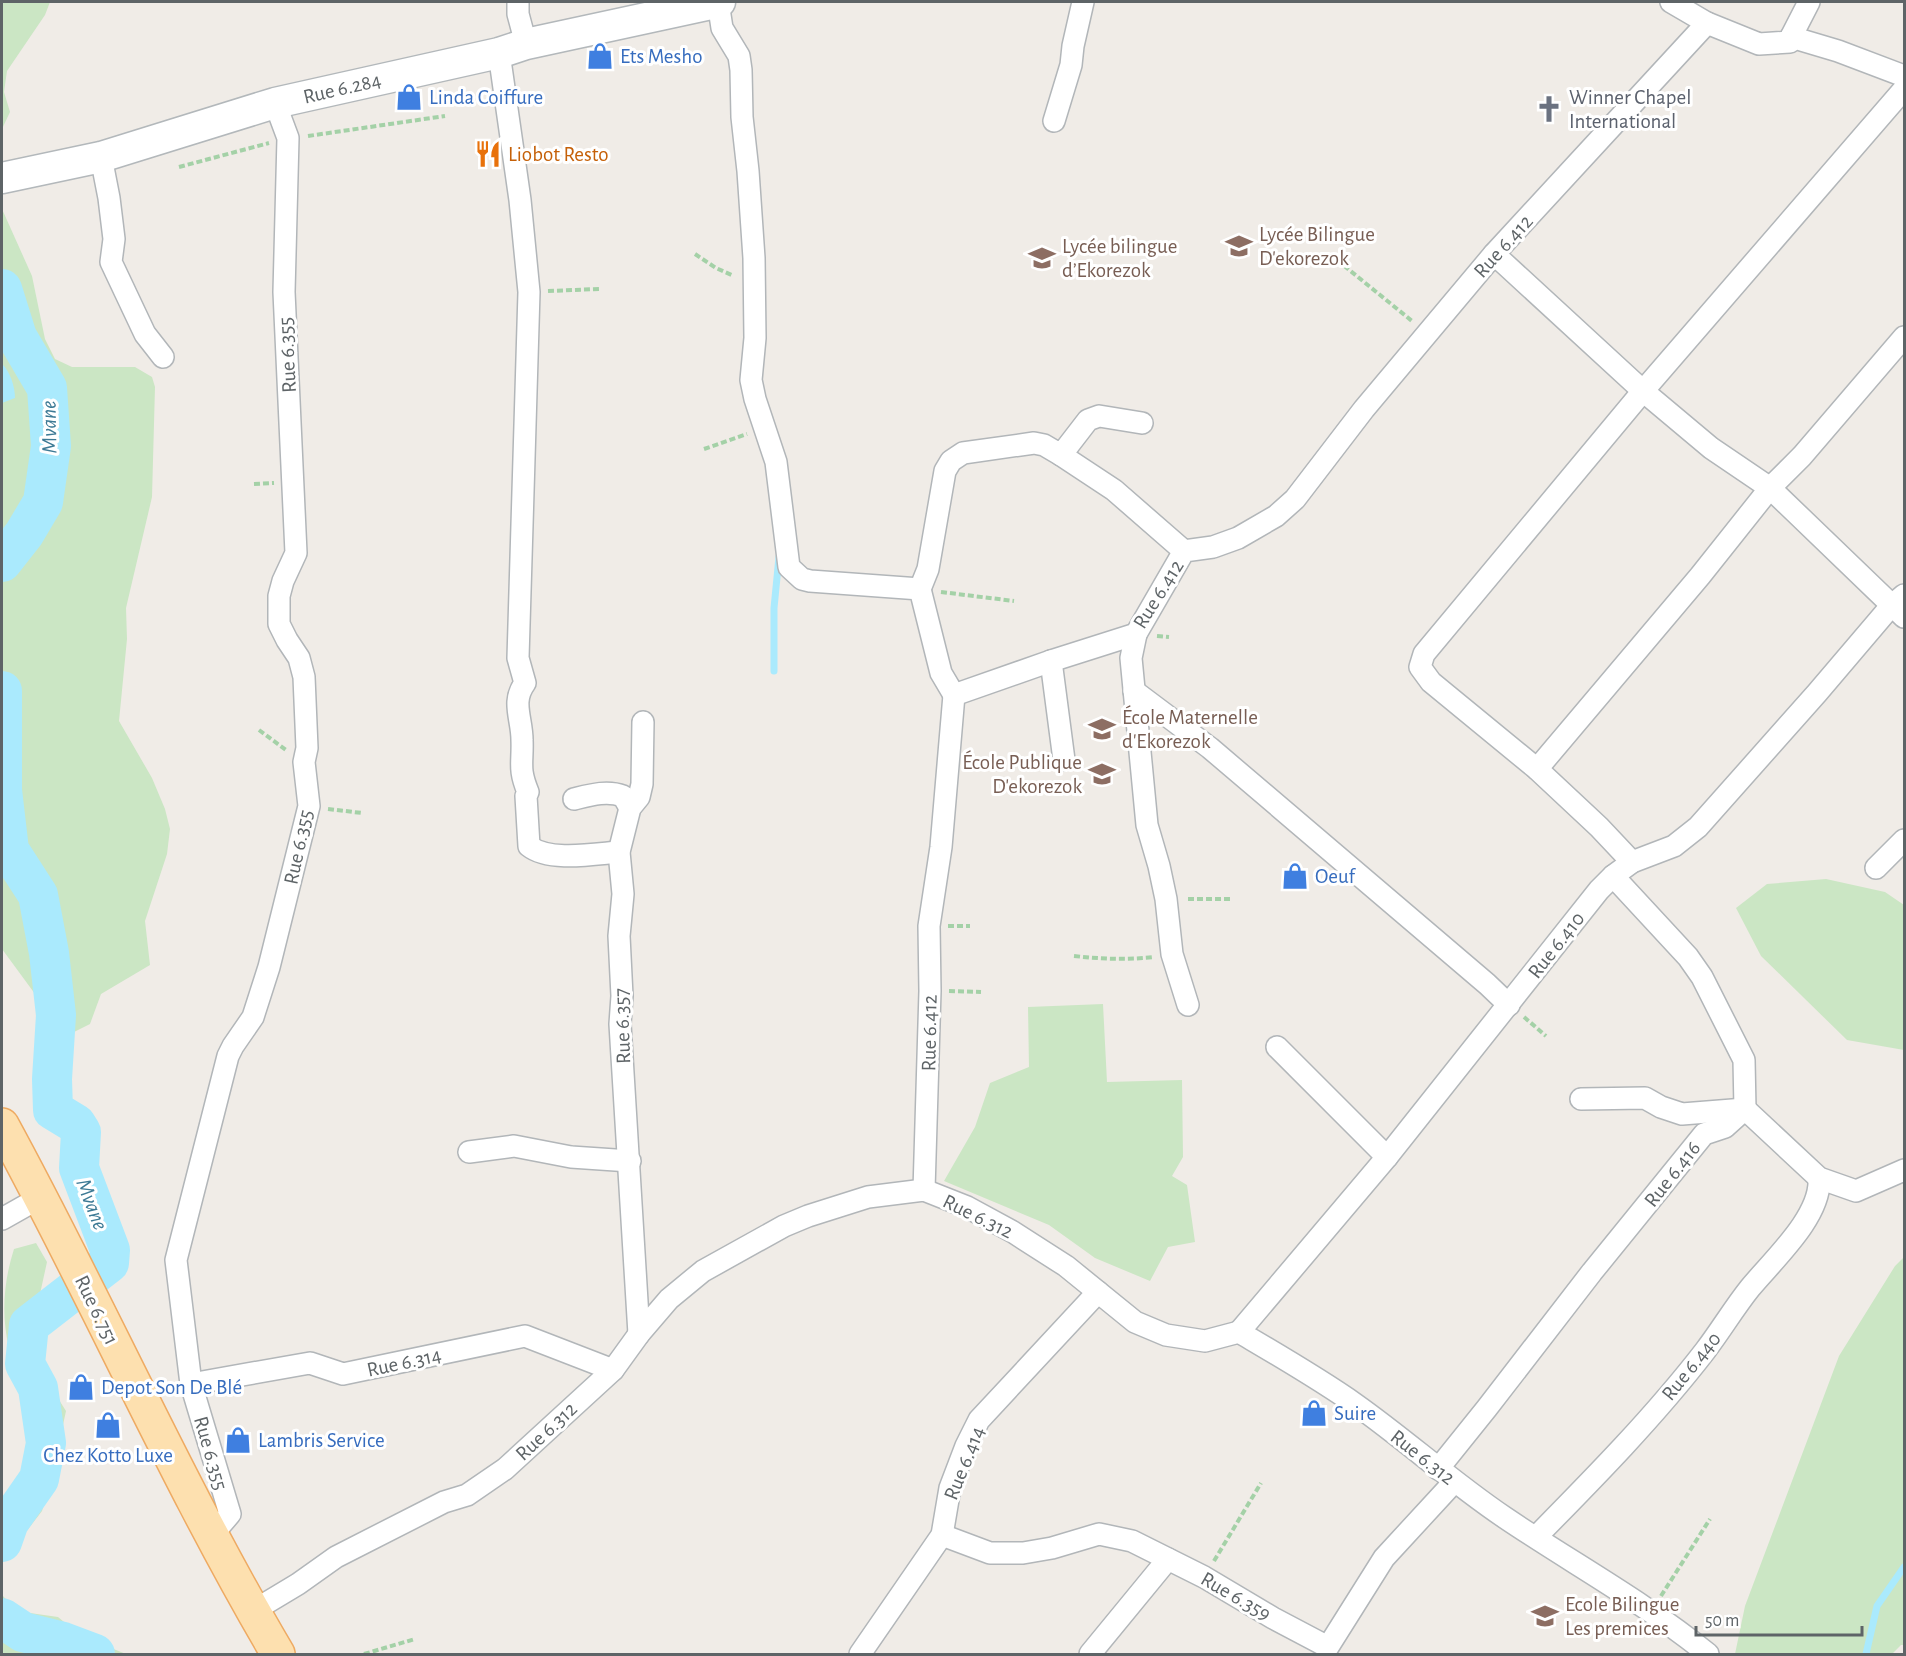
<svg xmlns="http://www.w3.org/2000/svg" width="1906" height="1656" font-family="'Alegreya Sans',sans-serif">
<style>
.green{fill:#cbe6c4}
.water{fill:#aaeafd}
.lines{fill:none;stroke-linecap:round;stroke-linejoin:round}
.stream{stroke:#aaeafd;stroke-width:7}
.river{stroke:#aaeafd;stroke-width:40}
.street-casing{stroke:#b2b6b9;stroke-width:24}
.secondary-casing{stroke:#b3b8bb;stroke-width:33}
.primary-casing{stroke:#eeaa62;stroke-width:36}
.path{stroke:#a4d1a7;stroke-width:4;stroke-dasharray:6 3;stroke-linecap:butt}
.street{stroke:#fff;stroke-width:21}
.secondary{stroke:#fff;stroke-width:30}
.primary{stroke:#fde0af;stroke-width:33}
.labels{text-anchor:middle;stroke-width:6;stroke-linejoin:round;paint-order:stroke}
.shop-label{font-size:21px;fill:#366cbe;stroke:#fff;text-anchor:start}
.street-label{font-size:21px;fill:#5e6467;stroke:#fff}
.worship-label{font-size:21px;fill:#5b616d;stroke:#fff;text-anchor:start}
.food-label{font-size:21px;fill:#c56008;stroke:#fff;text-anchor:start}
.education-label{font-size:21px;fill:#785e54;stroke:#fff;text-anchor:start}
.water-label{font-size:22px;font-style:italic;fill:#3d7a95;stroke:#fff}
</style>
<rect width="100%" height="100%" fill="#f0ece7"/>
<g class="green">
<path d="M 2,2 L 50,2 L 45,15 L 7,71 L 4,92 L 10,112 L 2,129 Z"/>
<path d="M 2,209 L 32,276 L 45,339 L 55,359 L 72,367 L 135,367 L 152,377 L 155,387 L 152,497 L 126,608 L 127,639 L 119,721 L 152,778 L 165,809 L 170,829 L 167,854 L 145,921 L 150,965 L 101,994 L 90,1024 L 44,1047 L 46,1023 L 38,998 L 2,949 Z"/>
<path d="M 1826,879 L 1885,892 L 1904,905 L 1904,1050 L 1847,1040 L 1761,956 L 1736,908 L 1767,884 Z"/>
<path d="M 1103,1004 L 1107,1082 L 1182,1080 L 1183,1157 L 1172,1176 L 1187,1185 L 1195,1242 L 1168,1247 L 1150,1281 L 1095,1258 L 1049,1225 L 944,1181 L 975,1127 L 990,1083 L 1029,1067 L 1028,1007 Z"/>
<path d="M 36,1243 L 47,1262 L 38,1303 L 43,1332 L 38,1358 L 42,1373 L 66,1411 L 59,1443 L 64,1461 L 49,1486 L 42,1511 L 2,1563 L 3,1596 L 16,1611 L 58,1617 L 81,1636 L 126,1654 L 2,1654 L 2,1507 C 10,1496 21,1486 29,1475 C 36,1464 45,1426 42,1412 C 40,1400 28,1392 22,1382 C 0,1341 0,1292 14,1249 Z"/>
<path d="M 1904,1257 L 1904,1645 L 1901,1645 L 1892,1654 L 1735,1654 L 1745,1606 L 1839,1356 L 1895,1266 Z"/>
</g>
<path class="water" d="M 2,364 C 10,371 15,387 15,398 L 2,403 Z"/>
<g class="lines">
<g class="stream">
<path d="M 774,671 L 774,608 L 779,557"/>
<path d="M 1866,1654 L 1877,1606 L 1904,1567"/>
</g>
<g class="river">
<path d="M 2,289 L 17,337 L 47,388 L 51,446 L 43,502 L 24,534 L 2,562"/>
<path d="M 2,691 L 2,790 L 9,850 L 38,895 L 49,953 L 56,1015 L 52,1079 L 53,1110 L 76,1124 L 81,1132 L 79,1168 L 110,1250 L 109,1263 L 29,1325 L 25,1364 L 38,1388 L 46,1443 L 39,1479 L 9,1522 L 2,1542"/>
<path d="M 2,1618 L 23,1632 L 63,1642 L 95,1654"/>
</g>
<defs>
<g id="street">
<path d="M 518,2 L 518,14 L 526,44"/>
<path d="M 718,2 L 722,28 L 739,56 L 741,70 L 742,117 L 748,171 L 754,258 L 755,338 L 751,380 L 755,399 L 776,462 L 789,567 L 802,579 L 810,581 L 920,589 L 941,673 L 954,695"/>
<path d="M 1671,2 L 1707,23 L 1759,44 L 1790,42 L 1791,37 L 1838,51 L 1904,76"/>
<path d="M 1791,37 L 1809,2"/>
<path d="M 499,53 L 520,200 L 529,292 L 518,658 L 525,683 C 511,702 522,718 522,740 C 523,763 518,768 528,792 L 526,796 L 529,846 C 549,862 594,854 619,852"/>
<path d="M 1054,121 L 1071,65 L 1073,46 L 1083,2"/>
<path d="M 101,157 L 109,198 L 114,239 L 111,262 L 145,334 L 163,357"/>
<path d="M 1494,254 L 1643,391 L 1711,448 L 1770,488 L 1904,617"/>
<path d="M 1061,455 L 1114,490 L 1184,551"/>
<path d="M 920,589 L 928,569 L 945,471 L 951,461 L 963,453 L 1034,443 L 1044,445 L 1061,455 L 1088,420 L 1099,416 L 1142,423"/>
<path d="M 1136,634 L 1131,658 L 1147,825 L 1159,866 L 1166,899 L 1172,954 L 1188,1005"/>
<path d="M 1051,661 L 1064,760"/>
<path d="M 1134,691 L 1210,748 L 1487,984 L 1509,1005"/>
<path d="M 1537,769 L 1700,576 L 1770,488 L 1802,456 L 1904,337"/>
<path d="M 574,799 C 590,795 607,790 623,796 L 630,808"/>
<path d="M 1632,862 L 1599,827 L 1537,769 L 1431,682 L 1420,667 L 1424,654 L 1643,391 L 1904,89"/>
<path d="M 1876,868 L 1904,840"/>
<path d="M 1277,1047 L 1387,1157"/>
<path d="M 1581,1099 L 1645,1098 L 1661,1107 L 1682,1114 L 1745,1109 L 1819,1178 L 1856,1191 L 1904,1170"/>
<path d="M 469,1152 L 514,1146 L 571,1157 L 630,1161"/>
<path d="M 924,1190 L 930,991 L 929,926 L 941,847 L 954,695 L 1051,661 L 1136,634 L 1184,551 L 1213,547 L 1238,538 L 1276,516 L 1295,499 L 1364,409 L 1494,254 L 1707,23"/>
<path d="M 2,1219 L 41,1197"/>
<path d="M 1239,1332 L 1387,1157 L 1599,890 L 1613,876 L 1632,862 L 1674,846 L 1698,827 L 1817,693 L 1891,606 L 1904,595"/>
<path d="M 639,1334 L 620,1024 L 622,996 L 619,936 L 623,894 L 619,852 L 630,808 L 639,797 L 642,784 L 643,722"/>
<path d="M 191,1384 L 310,1363 L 343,1374 L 525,1336 L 613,1370"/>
<path d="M 1438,1469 L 1487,1408 L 1592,1272 L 1704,1134 L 1725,1127 L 1745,1109 L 1744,1060 L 1702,977 L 1688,957 L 1613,876"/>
<path d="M 212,1535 L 230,1514 L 191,1384 L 176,1260 L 228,1056 L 233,1046 L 253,1017 L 269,967 L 309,806 L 304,762 L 307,748 L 304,677 L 299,658 L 287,640 L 279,624 L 279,596 L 283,581 L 296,553 L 284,292 L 288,138 L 275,103"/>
<path d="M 942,1535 L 990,1553 L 1023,1553 L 1052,1548 L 1099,1534 L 1132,1541 L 1204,1577 L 1273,1618 L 1328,1647 L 1384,1558 L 1454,1482"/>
<path d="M 1536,1537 C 1595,1477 1654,1417 1705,1351 C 1721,1330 1734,1308 1750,1288 C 1773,1260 1822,1216 1819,1178"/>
<path d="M 253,1611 L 298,1584 L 336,1557 L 444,1502 L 467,1495 L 505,1469 L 613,1370 L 639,1334 L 669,1299 L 703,1271 L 784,1226 L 808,1216 L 868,1197 L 924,1190 L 967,1207 L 1013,1232 L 1066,1266 L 1135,1322 L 1166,1335 L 1205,1341 L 1239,1332 C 1278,1355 1318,1378 1355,1404 C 1406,1440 1452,1482 1504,1517 C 1572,1563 1644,1602 1708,1654"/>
<path d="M 860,1654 L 942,1535 L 950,1488 L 966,1446 L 979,1420 L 1098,1292"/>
<path d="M 1090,1654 L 1168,1559"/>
</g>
<path id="secondary" d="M 2,178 L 101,157 L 275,103 L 499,53 L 526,44 L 720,2"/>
<path id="primary" d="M 2,1125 C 97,1299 177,1483 278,1654"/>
</defs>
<use href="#street" class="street-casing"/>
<use href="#secondary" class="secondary-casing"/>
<use href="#primary" class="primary-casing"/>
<g class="path">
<path d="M 308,136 L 445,116"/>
<path d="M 179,167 L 269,143"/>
<path d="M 695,254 L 716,268 L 734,276"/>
<path d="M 1337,260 L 1412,321"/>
<path d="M 548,291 L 599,289"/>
<path d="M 704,449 L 747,434"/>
<path d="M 254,484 L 274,483"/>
<path d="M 941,592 L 1014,601"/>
<path d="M 1157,636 L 1169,637"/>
<path d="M 259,730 L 286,750"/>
<path d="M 328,809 L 362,813"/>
<path d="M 1188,899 L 1233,899"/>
<path d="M 948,926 L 970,926"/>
<path d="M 1074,956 C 1101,959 1127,960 1154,957"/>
<path d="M 949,991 L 981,992"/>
<path d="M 1524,1017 L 1546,1036"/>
<path d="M 1214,1561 L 1261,1483"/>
<path d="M 1661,1596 L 1710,1519"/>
<path d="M 364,1654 L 415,1639"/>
</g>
<use href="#street" class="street"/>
<use href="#secondary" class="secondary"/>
<use href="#primary" class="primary"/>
</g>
<defs>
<symbol id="shop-bare" viewBox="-9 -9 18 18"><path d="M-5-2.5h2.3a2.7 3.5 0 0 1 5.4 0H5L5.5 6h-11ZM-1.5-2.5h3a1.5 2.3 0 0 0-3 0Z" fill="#3f7fe0" stroke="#fff" stroke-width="2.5" paint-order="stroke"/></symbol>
<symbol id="church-bare" viewBox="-9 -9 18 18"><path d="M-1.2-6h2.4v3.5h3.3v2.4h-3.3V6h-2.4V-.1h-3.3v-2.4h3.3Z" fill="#6b7280" stroke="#fff" stroke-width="2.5" paint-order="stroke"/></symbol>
<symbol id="restaurant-bare" viewBox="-9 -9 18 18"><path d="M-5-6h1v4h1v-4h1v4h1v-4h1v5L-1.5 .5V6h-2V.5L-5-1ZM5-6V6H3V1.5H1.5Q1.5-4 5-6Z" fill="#e8710a" stroke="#fff" stroke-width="2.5" paint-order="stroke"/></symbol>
<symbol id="school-bare" viewBox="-9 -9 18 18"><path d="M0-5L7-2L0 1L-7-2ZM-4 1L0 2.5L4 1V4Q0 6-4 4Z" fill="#8d6e63" stroke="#fff" stroke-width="2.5" paint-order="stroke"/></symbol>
</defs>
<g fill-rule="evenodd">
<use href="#shop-bare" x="581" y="37" width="38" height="38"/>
<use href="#shop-bare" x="390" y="78" width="38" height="38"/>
<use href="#church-bare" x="1530" y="90" width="38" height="38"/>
<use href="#restaurant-bare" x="469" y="135" width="38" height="38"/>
<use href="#school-bare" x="1220" y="227" width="38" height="38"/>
<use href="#school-bare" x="1023" y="239" width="38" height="38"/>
<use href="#school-bare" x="1083" y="710" width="38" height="38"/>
<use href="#school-bare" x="1083" y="755" width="38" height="38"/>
<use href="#shop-bare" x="1276" y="857" width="38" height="38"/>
<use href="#shop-bare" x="62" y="1368" width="38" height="38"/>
<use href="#shop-bare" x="1295" y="1394" width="38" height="38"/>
<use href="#shop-bare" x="89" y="1406" width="38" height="38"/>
<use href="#shop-bare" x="219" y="1421" width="38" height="38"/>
<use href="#school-bare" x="1526" y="1597" width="38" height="38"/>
</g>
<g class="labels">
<g class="shop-label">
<text x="620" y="63">Ets Mesho</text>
<text x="429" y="104">Linda Coiffure</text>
<text x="1315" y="883">Oeuf</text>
<text x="101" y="1394">Depot Son De Blé</text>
<text x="1334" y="1420">Suire</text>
<text x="258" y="1447">Lambris Service</text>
<text x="108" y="1462" text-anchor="middle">Chez Kotto Luxe</text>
</g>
<g class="street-label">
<text transform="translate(342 88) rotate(-13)" y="7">Rue 6.284</text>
<text transform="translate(1503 246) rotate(-48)" y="7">Rue 6.412</text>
<text transform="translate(287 355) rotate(-93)" y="7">Rue 6.355</text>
<text transform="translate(1158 594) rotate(-58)" y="7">Rue 6.412</text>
<text transform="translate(298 847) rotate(-78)" y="7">Rue 6.355</text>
<text transform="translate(1556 945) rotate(-52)" y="7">Rue 6.410</text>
<text transform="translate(622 1026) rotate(-92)" y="7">Rue 6.357</text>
<text transform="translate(929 1033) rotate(-89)" y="7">Rue 6.412</text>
<text transform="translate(1672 1174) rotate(-52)" y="7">Rue 6.416</text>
<text transform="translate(978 1216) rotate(26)" y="7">Rue 6.312</text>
<text transform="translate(97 1310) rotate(64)" y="7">Rue 6.751</text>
<text transform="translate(404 1362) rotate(-12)" y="7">Rue 6.314</text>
<text transform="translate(1691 1366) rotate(-51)" y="7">Rue 6.440</text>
<text transform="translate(546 1431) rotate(-43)" y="7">Rue 6.312</text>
<text transform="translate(211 1453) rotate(74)" y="7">Rue 6.355</text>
<text transform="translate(1423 1457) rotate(38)" y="7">Rue 6.312</text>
<text transform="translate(964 1463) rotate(-68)" y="7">Rue 6.414</text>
<text transform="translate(1236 1596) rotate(30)" y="7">Rue 6.359</text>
</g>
<g class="worship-label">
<text x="1569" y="104">Winner Chapel<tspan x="1569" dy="24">International</tspan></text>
</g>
<g class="food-label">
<text x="508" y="161">Liobot Resto</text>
</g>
<g class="education-label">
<text x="1259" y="241">Lycée Bilingue<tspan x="1259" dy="24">D'ekorezok</tspan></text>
<text x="1062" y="253">Lycée bilingue<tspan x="1062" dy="24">d’Ekorezok</tspan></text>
<text x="1122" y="724">École Maternelle<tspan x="1122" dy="24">d'Ekorezok</tspan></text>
<text x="1082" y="769" text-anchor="end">École Publique<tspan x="1082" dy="24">D'ekorezok</tspan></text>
<text x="1565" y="1611">Ecole Bilingue<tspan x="1565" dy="24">Les premices</tspan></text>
</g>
<g class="water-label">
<text transform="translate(48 427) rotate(-91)" y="8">Mvane</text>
<text transform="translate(93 1204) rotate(69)" y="8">Mvane</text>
</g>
</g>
<rect width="1906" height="1656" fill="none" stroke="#5e6467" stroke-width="6"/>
<path d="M1696 1626v9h166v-9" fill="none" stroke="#5e6467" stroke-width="3"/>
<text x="1705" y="1626" font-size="18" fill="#5e6467" stroke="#ffffff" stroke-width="4.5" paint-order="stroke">50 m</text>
</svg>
